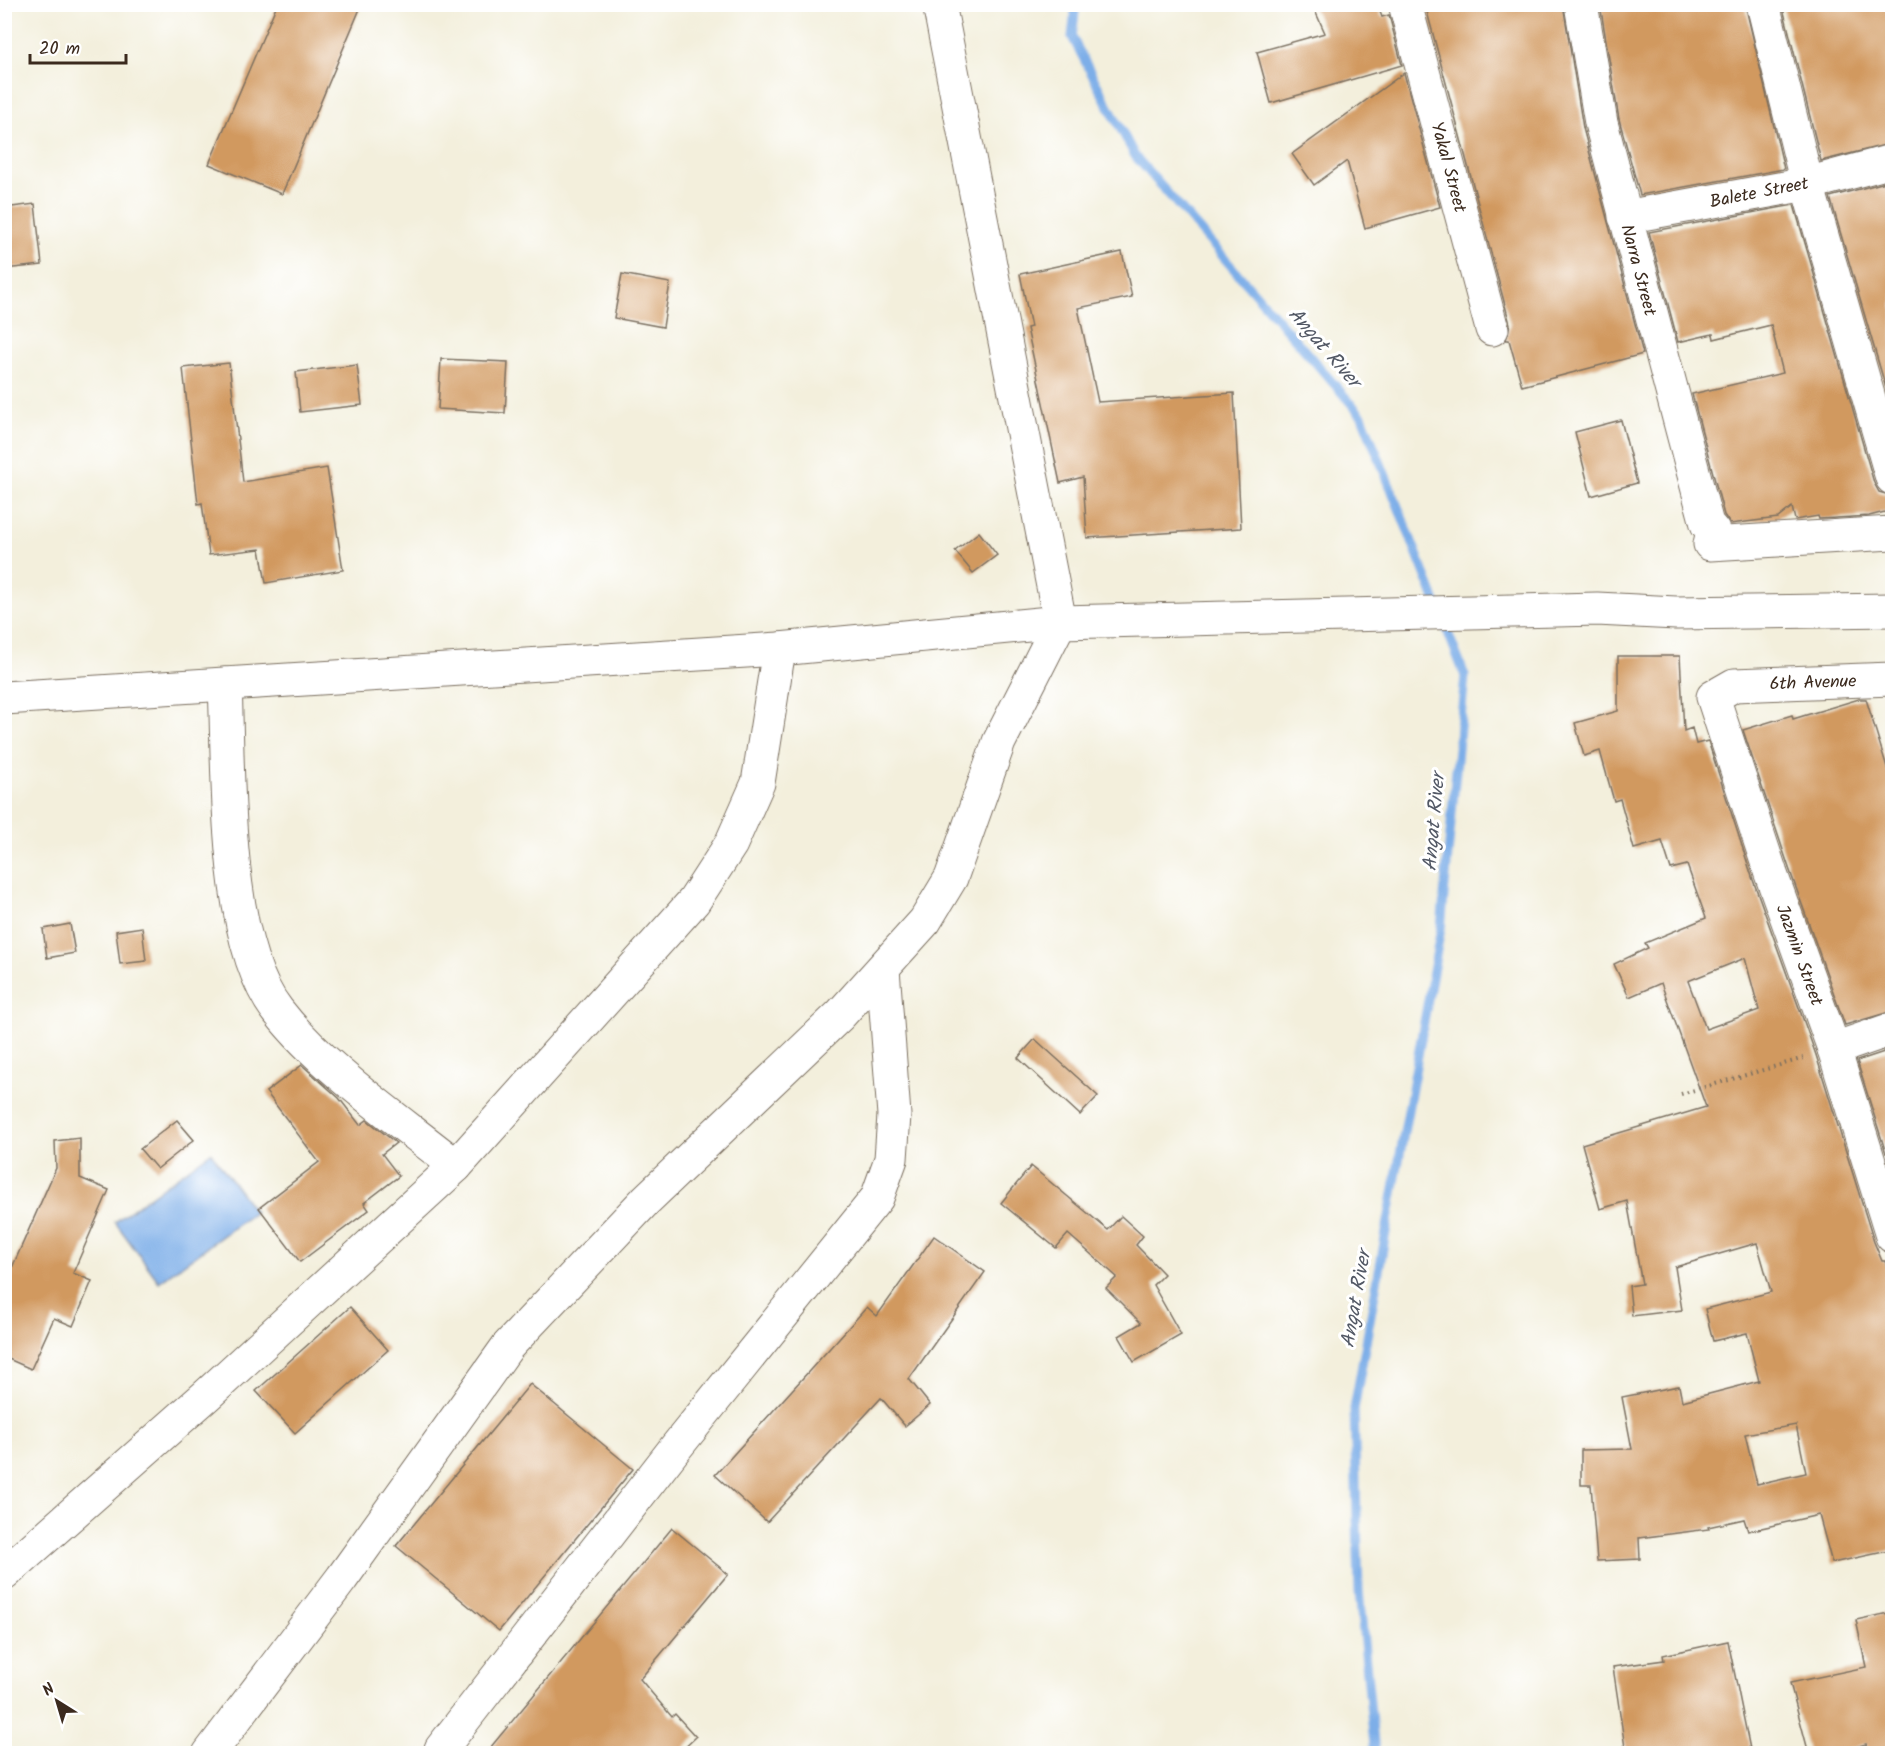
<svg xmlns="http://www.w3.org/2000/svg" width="1897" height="1758" font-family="Kalam,sans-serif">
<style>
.water{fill:#7daee8;stroke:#5c6c83;stroke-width:1.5}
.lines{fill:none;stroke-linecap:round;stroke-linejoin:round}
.stream{stroke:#7daee8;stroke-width:9}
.building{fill:#d1995e;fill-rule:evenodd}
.minor-casing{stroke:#7b6f60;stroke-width:35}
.path{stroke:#7b6f60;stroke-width:4;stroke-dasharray:1.5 4.5;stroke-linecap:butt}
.minor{stroke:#fff;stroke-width:33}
.labels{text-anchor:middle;stroke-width:6;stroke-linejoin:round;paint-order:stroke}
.street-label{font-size:18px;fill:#3b2a1e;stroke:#fff}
.water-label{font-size:20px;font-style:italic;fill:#525865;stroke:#fff}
</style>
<rect width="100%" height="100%" fill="#fff"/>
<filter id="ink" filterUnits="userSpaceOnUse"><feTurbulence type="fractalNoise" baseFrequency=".0167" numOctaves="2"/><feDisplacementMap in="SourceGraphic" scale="12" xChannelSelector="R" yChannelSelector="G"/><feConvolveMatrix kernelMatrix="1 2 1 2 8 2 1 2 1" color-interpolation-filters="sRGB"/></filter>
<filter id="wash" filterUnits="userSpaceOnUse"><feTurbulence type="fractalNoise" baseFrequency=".008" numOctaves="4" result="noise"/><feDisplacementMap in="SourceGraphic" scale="24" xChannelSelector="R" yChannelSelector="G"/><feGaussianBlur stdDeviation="1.35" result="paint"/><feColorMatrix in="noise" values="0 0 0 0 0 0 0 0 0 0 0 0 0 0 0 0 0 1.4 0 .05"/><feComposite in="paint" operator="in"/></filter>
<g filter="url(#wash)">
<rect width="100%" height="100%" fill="#f3efdc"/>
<path class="water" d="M 211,1152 L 255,1212 L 159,1282 L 115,1222 Z"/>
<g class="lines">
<g class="stream">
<path d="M 1076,4 L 1072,37 L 1135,156 L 1362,416 L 1438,607"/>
<path d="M 1375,1754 L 1359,1591 L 1354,1409 L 1441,928 L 1465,676 L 1443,620"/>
</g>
</g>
<g id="blocks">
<g class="building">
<path d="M 277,4 L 362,4 L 282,194 L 209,164 Z"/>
<path d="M 1312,4 L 1377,4 L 1382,17 L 1389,15 L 1402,65 L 1271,103 L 1257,52 L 1325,33 Z"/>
<path d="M 1425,4 L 1563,4 L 1583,128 L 1643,354 L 1522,386 L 1509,340 L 1506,340 L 1510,324 Z"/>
<path d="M 1600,4 L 1745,4 L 1784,169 L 1640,195 L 1619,119 Z"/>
<path d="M 1782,4 L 1893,4 L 1893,143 L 1821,161 Z"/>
<path d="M 1404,73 L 1440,207 L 1365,228 L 1347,161 L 1314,185 L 1292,154 Z"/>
<path d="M 1893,180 L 1893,412 L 1830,197 Z"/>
<path d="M 35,204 L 42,265 L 4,269 L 4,208 Z"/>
<path d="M 1794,205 L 1874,483 L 1879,492 L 1893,496 L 1893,510 L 1869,516 L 1819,519 L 1818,516 L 1795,520 L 1792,507 L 1778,518 L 1730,524 L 1724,515 L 1692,394 L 1783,373 L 1771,325 L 1714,339 L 1713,334 L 1678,342 L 1649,232 Z"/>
<path d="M 1122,252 L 1132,297 L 1078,308 L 1098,402 L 1234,393 L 1241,528 L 1087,538 L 1083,477 L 1060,483 L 1027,328 L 1031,327 L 1020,274 Z"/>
<path d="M 622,274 L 670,283 L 663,327 L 614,318 Z"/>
<path d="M 441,359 L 508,362 L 505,413 L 438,409 Z"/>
<path d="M 229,363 L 243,482 L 327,468 L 343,570 L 266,583 L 260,549 L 209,555 L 202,503 L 198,504 L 183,368 Z"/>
<path d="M 357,365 L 362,405 L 300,412 L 296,372 Z"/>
<path d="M 1621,420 L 1637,483 L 1591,496 L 1575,432 Z"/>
<path d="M 979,532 L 997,555 L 973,573 L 955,551 Z"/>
<path d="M 1618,656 L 1680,656 L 1684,731 L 1692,728 L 1696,744 L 1708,741 L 1753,880 L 1816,1055 L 1874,1242 L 1882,1261 L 1885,1261 L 1893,1288 L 1893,1550 L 1832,1563 L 1819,1515 L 1748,1531 L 1744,1519 L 1708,1527 L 1709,1529 L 1639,1538 L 1640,1559 L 1597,1561 L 1591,1485 L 1581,1485 L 1581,1450 L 1632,1449 L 1622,1397 L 1679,1386 L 1682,1401 L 1759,1381 L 1747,1333 L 1713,1341 L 1705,1309 L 1771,1292 L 1757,1243 L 1675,1267 L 1682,1310 L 1632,1316 L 1629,1286 L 1642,1284 L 1627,1201 L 1600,1209 L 1582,1144 L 1706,1107 L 1661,983 L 1629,997 L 1614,964 L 1648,948 L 1645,943 L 1706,918 L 1687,865 L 1671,869 L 1662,841 L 1634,849 L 1620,799 L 1614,801 L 1600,751 L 1584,756 L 1575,723 L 1618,711 ZM 1745,958 L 1759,1010 L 1706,1029 L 1688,981 ZM 1796,1425 L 1806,1473 L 1757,1484 L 1745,1434 Z"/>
<path d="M 1859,699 L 1866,699 L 1893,787 L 1893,1011 L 1845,1025 L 1789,868 L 1743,730 L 1792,715 L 1793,719 Z"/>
<path d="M 70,924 L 75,953 L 47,958 L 43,929 Z"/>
<path d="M 142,927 L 146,961 L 120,964 L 116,931 Z"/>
<path d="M 1035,1039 L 1098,1096 L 1080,1115 L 1018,1058 Z"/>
<path d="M 1893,1049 L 1893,1151 L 1886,1153 L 1857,1061 Z"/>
<path d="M 302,1065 L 339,1098 L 360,1125 L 367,1120 L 396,1143 L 382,1154 L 399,1176 L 364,1203 L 369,1210 L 300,1262 L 259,1208 L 319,1162 L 266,1092 Z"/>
<path d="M 177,1120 L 194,1140 L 157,1169 L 140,1149 Z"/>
<path d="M 80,1138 L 80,1178 L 109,1190 L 73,1273 L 92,1281 L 73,1326 L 54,1318 L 31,1369 L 4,1357 L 4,1286 L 56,1168 L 55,1141 Z"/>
<path d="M 1031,1166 L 1108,1230 L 1121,1216 L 1143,1236 L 1136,1245 L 1164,1274 L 1153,1285 L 1181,1335 L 1134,1362 L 1119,1336 L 1141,1323 L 1106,1288 L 1117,1277 L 1068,1234 L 1056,1248 L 1001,1203 Z"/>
<path d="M 934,1236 L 985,1272 L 909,1379 L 930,1405 L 905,1426 L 881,1398 L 767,1522 L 715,1475 L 867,1307 L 877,1316 Z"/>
<path d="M 350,1307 L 388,1350 L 295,1433 L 256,1391 Z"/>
<path d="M 530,1384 L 633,1469 L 499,1631 L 396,1546 Z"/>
<path d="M 672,1528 L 728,1574 L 640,1679 L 672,1717 L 675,1714 L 696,1737 L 678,1754 L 485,1754 Z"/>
<path d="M 1893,1612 L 1893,1754 L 1869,1754 L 1866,1744 L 1832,1754 L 1809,1754 L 1790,1683 L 1866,1667 L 1856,1620 Z"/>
<path d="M 1728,1641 L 1751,1754 L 1626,1754 L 1613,1667 L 1664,1660 L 1663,1655 Z"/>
</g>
</g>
</g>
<g filter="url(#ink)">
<use href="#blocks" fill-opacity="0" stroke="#7b6f60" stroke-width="1.5"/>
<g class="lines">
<defs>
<g id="minor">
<path d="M 1405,4 L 1492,329"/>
<path d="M 1581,4 L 1601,123 L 1707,524 L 1713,531 L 1710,544 L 1892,533"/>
<path d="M 1763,4 L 1807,184 L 1892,478"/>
<path d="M 1625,217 L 1807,184 L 1892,161"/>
<path d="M 1892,679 L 1734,685 L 1713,697 L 1771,874 L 1834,1049 L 1892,1236"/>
<path d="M 225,684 C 229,771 223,942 278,1011 C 322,1068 399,1120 456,1166"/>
<path d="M 4,698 L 779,649 L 1060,622 L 1597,609 L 1676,613 L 1892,610"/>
<path d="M 1834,1049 L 1892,1029"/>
<path d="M 4,1574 L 207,1395 L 456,1166 L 694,901 L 731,844 L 758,783 L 779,649"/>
<path d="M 441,1749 L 673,1451 L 877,1198 L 891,1159 L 894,1115 L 883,969"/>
<path d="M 209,1754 L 342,1578 L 508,1346 L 646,1200 L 840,1015 L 925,921 L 951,878 L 999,742 L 1060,622 L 939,4"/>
</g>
</defs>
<use href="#minor" class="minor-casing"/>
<path class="path" d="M 1681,1094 L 1804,1058"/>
<use href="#minor" class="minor"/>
</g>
</g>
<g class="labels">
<g class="street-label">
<text transform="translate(1449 167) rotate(75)" y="6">Yakal Street</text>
<text transform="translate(1759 192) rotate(-11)" y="6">Balete Street</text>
<text transform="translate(1639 270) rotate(75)" y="6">Narra Street</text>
<text transform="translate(1813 682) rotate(-2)" y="6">6th Avenue</text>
<text transform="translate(1800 955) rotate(70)" y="6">Jazmin Street</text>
</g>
<g class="water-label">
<text transform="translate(1325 347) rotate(49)" y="7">Angat River</text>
<text transform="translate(1433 822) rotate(-85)" y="7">Angat River</text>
<text transform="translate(1355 1299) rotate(-80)" y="7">Angat River</text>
</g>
</g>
<rect width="1897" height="1758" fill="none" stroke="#fff" stroke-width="24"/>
<g transform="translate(57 1701) rotate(323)" stroke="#ffffff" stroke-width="4.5" paint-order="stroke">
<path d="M0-4.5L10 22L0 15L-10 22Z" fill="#3b2a1e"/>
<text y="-9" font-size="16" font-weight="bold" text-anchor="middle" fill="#3b2a1e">N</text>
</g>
<path d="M30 54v9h96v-9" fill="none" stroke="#3b2a1e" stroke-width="3"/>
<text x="39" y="54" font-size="18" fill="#3b2a1e" stroke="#ffffff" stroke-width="4.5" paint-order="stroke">20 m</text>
</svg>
